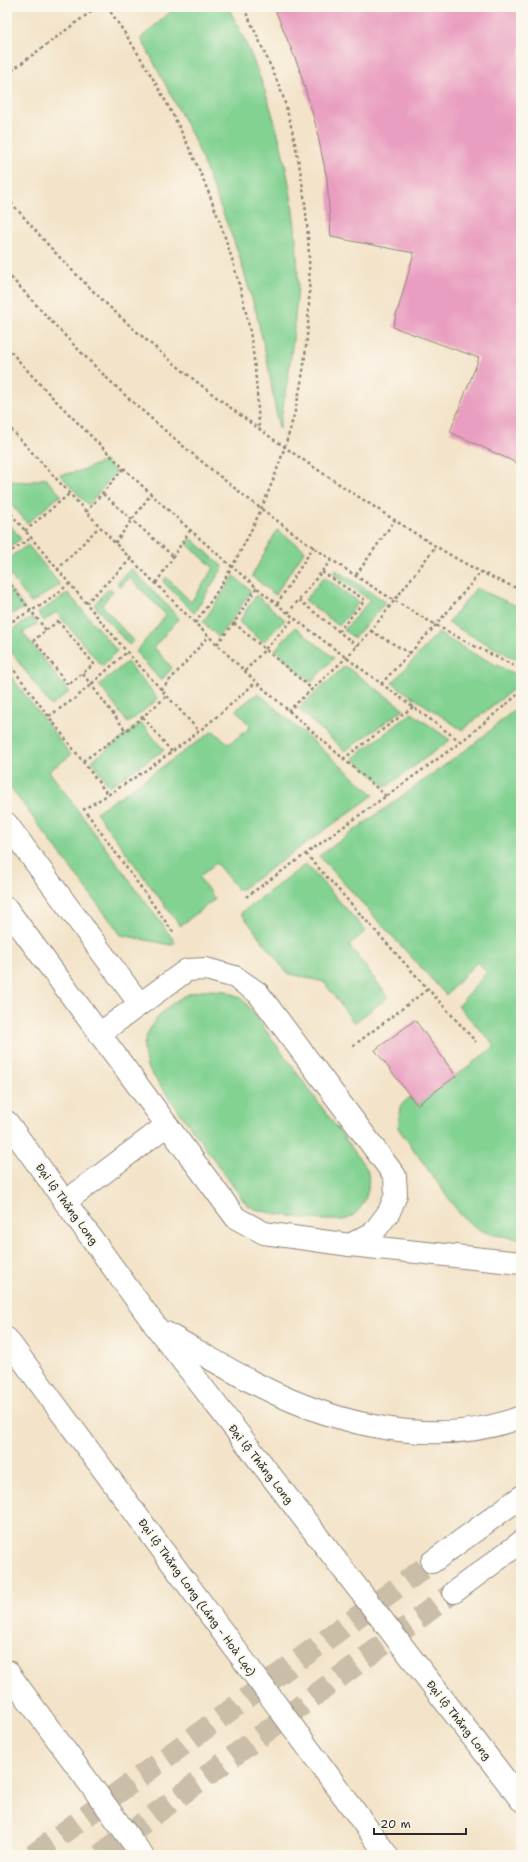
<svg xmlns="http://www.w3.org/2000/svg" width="528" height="1862" font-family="'Shantell Sans',sans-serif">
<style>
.green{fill:#82d292;stroke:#567e5e}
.building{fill:#e99dc0}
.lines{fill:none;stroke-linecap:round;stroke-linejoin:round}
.minor-tunnel{stroke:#cbbea9;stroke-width:22;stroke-dasharray:22 11;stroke-linecap:butt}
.minor-casing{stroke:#8f877a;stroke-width:24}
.major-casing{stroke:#8f877a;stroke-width:24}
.highway-casing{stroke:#8f877a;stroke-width:24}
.path{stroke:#8f877a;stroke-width:2.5;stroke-dasharray:3 3;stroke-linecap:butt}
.minor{stroke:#fff;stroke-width:22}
.major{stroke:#fff;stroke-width:22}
.highway{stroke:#fff;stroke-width:22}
.labels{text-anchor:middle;stroke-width:3.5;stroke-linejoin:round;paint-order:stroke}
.street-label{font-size:11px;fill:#2b2b2b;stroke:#fbf7ec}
</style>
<rect width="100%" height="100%" fill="#fbf7ec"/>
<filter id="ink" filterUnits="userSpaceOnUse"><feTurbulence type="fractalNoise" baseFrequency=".025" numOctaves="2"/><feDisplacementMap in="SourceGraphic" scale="8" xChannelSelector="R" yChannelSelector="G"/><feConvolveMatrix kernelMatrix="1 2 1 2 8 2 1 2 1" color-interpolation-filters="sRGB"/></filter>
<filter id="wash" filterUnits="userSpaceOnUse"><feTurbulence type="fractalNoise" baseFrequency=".012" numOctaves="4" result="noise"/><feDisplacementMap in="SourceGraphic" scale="16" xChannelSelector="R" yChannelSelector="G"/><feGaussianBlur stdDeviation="0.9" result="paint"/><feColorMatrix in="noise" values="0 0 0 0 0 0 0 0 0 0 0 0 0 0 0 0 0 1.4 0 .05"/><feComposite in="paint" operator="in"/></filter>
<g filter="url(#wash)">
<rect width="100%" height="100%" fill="#f3e3c8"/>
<g class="green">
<path d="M 176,7 L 228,7 C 273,90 297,187 298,281 C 298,293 296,306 295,318 C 292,355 286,392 279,429 L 267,360 L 256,312 L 238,252 L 195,141 L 141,38 Z"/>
<path d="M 105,461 L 116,472 L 88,505 L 60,475 L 80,471 Z"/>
<path d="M 45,478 L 61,495 L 27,523 L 7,499 L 7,481 L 29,482 Z"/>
<path d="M 7,521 L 21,539 L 7,548 Z"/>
<path d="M 277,530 L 305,550 L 275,595 L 252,576 Z"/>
<path d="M 191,538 L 223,567 L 194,613 L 163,582 L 166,577 L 191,602 L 214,568 L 187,544 Z"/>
<path d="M 28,545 L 60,585 L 31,603 L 7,571 L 7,559 Z"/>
<path d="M 131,568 L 179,618 L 154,647 L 172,668 L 161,681 L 136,652 L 166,615 L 129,577 L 121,587 L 117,583 Z"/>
<path d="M 336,570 L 386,602 L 354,638 L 344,630 L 370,600 L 333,574 Z"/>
<path d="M 234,576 L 251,591 L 231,621 L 218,637 L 203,622 Z"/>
<path d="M 324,577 L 359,602 L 339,626 L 305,600 Z"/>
<path d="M 7,585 L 24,608 L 7,616 Z"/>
<path d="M 109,588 L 113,591 L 102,605 L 133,641 L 129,645 L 94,605 Z"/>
<path d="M 476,588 L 521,608 L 521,662 L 448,623 Z"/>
<path d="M 68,593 L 117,651 L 102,666 L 56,612 L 44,621 L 38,613 Z"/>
<path d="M 256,595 L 285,620 L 263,642 L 239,622 Z"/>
<path d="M 32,617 L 37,624 L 23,633 L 69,692 L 51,706 L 7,646 L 7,633 Z"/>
<path d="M 295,627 L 334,658 L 311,682 L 275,650 Z"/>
<path d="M 438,633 L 476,655 L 521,677 L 521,683 L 462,730 L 392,683 Z"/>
<path d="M 127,662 L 158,699 L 128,723 L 99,685 Z"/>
<path d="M 345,666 L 404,709 L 345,751 L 298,709 Z"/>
<path d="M 7,671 L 71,755 L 49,771 L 175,942 L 171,945 L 121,935 L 7,783 Z"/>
<path d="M 258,693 L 374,795 L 239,891 L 216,863 L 199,877 L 215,899 L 180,926 L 96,812 L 125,793 L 213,731 L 229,744 L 251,727 L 236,710 Z"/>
<path d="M 521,704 L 521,1239 C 492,1235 481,1235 460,1214 L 398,1128 L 400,1106 L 410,1097 L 417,1105 L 495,1046 L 458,1006 L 487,972 L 477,962 L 446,995 L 319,856 L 474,744 Z"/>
<path d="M 412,713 L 450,740 L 386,787 L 353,758 Z"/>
<path d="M 141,723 L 164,750 L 109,786 L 92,761 Z"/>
<path d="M 306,864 L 366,931 L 349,945 L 388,997 L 354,1023 L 324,982 L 287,973 L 241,913 Z"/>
<path d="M 210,990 L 227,991 L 243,999 L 367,1169 C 372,1187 365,1211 347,1219 C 333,1224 267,1214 253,1208 C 249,1206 246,1203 243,1200 L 147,1067 C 146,1061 143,1052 144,1045 C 148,1023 170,1001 191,993 C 197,991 204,991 210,990 Z"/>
</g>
<g id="blocks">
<g class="building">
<path d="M 274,7 L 521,7 L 521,465 L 450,432 L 479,358 L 393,327 L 414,253 L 331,237 L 327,179 L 315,122 L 299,68 Z"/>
<path d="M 415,1020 L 456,1076 L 417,1105 L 375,1050 Z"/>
</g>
</g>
</g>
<g filter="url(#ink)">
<use href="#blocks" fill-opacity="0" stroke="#8f877a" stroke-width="1"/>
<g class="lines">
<g class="minor-tunnel">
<path d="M 33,1855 L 432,1562"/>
<path d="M 100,1855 L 454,1592"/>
</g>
<defs>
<g id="minor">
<path d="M 7,824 L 139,1003"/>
<path d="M 7,909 L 236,1218 L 264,1233 L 350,1245 L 521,1263"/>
<path d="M 99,1034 L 187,970 L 206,969 L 235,977 L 258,993 L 395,1176 L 396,1195 L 389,1212 L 373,1233 L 350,1245"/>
<path d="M 65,1202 L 167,1125"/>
<path d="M 432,1562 L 521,1497"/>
<path d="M 454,1592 L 521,1542"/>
</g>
<g id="major">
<path d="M 7,1122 L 157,1328 L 521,1800"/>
<path d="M 166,1333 C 196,1350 227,1369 258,1385 C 337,1425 435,1450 521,1417"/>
</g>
<g id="highway">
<path d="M 7,1339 L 387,1855"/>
<path d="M 7,1671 L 142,1855"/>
</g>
</defs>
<use href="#minor" class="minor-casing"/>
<use href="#major" class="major-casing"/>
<use href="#highway" class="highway-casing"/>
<g class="path">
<path d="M 107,7 C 172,99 223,206 247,317 C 255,353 257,390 259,428"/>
<path d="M 7,74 L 97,7"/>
<path d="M 7,198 C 31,225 54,253 80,278 C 163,362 263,435 362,499 C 401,524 439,550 479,571 C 493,578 507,584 521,590"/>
<path d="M 7,273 C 48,318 90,364 135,404 C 251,508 380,603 521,669"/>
<path d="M 7,347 C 36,382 69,414 101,446 C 165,509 232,569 303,625 C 355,665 408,703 461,742"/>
<path d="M 7,425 L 115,543 L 195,623 L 256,682 L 386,796"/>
<path d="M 103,494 L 174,557"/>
<path d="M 7,509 L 127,652 L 199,731"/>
<path d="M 86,512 L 124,468"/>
<path d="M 25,531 L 69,494"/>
<path d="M 115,543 L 151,494"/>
<path d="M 7,554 L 31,538"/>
<path d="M 57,570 L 99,527"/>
<path d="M 322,572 L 365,600 L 339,631"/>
<path d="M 356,575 L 395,520"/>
<path d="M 7,580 L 46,630"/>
<path d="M 156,583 L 191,529"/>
<path d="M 299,600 L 357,646"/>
<path d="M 86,603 L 131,559"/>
<path d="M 277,604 L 314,546"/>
<path d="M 288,613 L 332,559"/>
<path d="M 58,621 L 94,664 L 68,685 L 34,640 Z"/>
<path d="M 195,623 C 249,552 295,445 305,356 C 315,271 308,182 284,100 C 281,89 276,79 272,69 C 262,48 254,27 243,7"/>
<path d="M 234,623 L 312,689"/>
<path d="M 7,624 L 45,603 L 69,584"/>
<path d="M 371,631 L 411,654"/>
<path d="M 217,644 L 234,623 L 257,587"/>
<path d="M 7,661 L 108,795"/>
<path d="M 245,671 L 294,618"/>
<path d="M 83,674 L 126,731"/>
<path d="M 381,684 L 436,625 L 481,572"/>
<path d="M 161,690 L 209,636"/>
<path d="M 288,711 L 346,658 L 371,631 L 436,546"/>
<path d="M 49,716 L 77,697 L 127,652"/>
<path d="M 143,717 L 172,752"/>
<path d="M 343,759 L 413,707"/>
<path d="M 83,761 L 126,731 L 167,696"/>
<path d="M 306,854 L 476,1042"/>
<path d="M 246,897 L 461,742 L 521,692"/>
<path d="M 173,932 L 84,809 C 124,786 162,760 198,732 C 218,716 237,699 256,682"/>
<path d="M 353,1046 L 428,989"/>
</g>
<use href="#minor" class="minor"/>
<use href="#major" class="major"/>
<use href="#highway" class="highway"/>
</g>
</g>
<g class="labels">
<g class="street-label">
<text transform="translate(67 1204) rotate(54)" y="4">Đại lộ Thăng Long</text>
<text transform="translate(261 1464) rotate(52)" y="4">Đại lộ Thăng Long</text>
<text transform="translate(197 1597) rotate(54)" y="4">Đại lộ Thăng Long (Láng - Hoà Lạc)</text>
<text transform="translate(459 1720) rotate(52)" y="4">Đại lộ Thăng Long</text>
</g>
</g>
<rect width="528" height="1862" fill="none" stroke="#fbf7ec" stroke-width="24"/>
<path d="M374 1828v6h92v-6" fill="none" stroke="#2b2b2b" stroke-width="2"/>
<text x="380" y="1828" font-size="12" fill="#2b2b2b" stroke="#fbf7ec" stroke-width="3" paint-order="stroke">20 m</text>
</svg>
